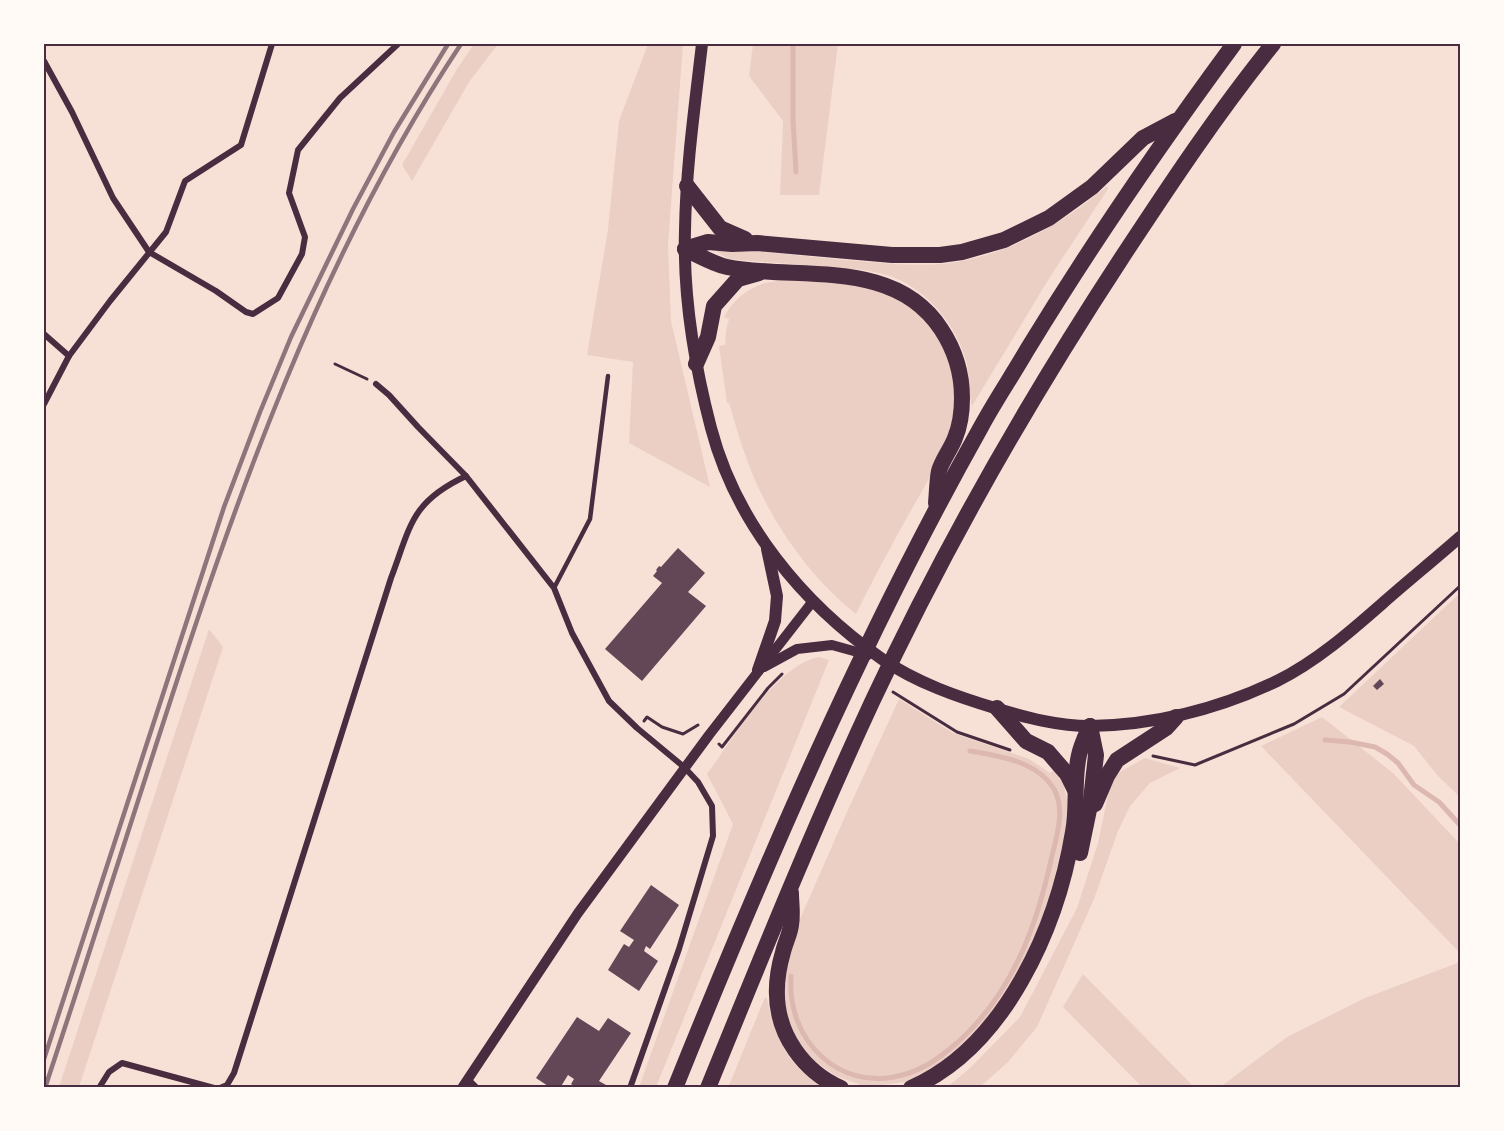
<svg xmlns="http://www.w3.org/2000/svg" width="1504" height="1131" font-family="'Source Sans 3',sans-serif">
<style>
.green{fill:#ebcfc5}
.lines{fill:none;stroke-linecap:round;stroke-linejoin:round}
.stream{stroke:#dcb8b0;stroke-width:5}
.building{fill:#644757}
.path{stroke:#4a2c40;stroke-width:3}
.service{stroke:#4a2c40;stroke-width:4.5}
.minor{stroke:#4a2c40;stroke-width:6}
.tertiary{stroke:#4a2c40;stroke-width:10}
.secondary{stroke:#4a2c40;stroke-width:12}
.trunk{stroke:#4a2c40;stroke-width:16}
.rail{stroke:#8f747c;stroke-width:4.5}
.neatline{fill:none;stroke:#4a2c40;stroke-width:2}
</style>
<rect width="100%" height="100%" fill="#f7e1d7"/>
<g class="green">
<path d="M 474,44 L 498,44 L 469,82 L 412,181 L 402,165 L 457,69 Z"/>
<path d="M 648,44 L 683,44 L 668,245 L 671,321 L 710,487 L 629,443 L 633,362 L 587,355 L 608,229 L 619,121 Z"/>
<path d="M 753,44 L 838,44 L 819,195 L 780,195 L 783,121 L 749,76 Z"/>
<path d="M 1107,186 L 1108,189 L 1050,277 L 972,406 C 968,393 970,375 966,360 C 956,326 929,292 895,278 C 885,274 874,272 864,270 L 728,259 L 716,251 L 722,248 C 763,252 804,256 845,260 C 885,263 928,269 967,260 C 1020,248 1066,221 1107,186 Z"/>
<path d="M 783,279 C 818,282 859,281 892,295 C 910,303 924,319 935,335 C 950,356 956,383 954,409 C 950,448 924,487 905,521 C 888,552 871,583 856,614 C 808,576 768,518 747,460 C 740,442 735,422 729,403 L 727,403 L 719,346 L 725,345 L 726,330 L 729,319 L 724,317 C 733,300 747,289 765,283 C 771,282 779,281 783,279 Z"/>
<path d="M 1460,593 L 1460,797 L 1438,776 L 1414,746 L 1339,707 Z"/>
<path d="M 209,629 L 223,647 L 79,1087 L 59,1087 Z"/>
<path d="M 819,657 L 829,660 L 656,1087 L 639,1087 L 733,824 L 707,774 C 732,740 776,665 819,657 Z"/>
<path d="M 899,699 L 953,733 L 1029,759 L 1050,773 L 1054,770 L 1064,786 L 1068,804 L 1065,836 L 1046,911 L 1004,1001 L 956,1054 L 906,1082 L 873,1086 L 861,1085 L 836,1076 L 813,1060 L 798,1041 L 788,1019 L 783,981 L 796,928 L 847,812 Z"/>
<path d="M 1322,717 L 1393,773 L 1460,844 L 1460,950 L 1458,951 L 1261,746 Z"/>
<path d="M 1145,758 L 1180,768 L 1150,783 L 1130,806 L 1118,831 L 1094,899 L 1037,1027 L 1008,1062 L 980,1087 L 946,1088 L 970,1068 L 1020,1017 L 1077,908 L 1098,843 L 1109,790 L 1118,773 Z"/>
<path d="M 1460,962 L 1459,1087 L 1220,1087 L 1287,1037 L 1365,998 Z"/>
<path d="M 1083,974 L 1192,1085 L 1187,1087 L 1142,1087 L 1063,1007 Z"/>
<path d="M 765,997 L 767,998 C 773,1035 790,1069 823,1087 L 728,1088 Z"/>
</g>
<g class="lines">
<g class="stream">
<path d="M 793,44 L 793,120 L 796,172"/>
<path d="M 1325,740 L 1350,742 L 1375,747 L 1387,754 L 1398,763 L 1414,785 L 1439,802 L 1460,825"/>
<path d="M 791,976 C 789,1007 799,1036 822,1057 C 842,1075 868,1082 894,1077 C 920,1072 937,1060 957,1043 C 1011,995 1036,929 1051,860 C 1056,838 1066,811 1054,789 C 1037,761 999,756 970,751"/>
</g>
</g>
<g class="building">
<path d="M 678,548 L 705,573 L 688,592 L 706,606 L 642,681 L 605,649 L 662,583 L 653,576 L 657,571 L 656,570 L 659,566 L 661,567 Z"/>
<path d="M 1380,679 L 1384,684 L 1377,690 L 1373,686 Z"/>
<path d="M 651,885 L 679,905 L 650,949 L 646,946 L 644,951 L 658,961 L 639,991 L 608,970 L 624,944 L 629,947 L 634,940 L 620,931 Z"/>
<path d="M 577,1017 L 599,1031 L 608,1018 L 631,1033 L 599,1081 L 606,1085 L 604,1088 L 577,1088 L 571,1084 L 574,1079 L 568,1075 L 560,1088 L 551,1088 L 536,1078 Z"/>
</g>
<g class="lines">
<g class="path">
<path d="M 335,364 L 367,379"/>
<path d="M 893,692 L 957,732 L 1010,750"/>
<path d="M 644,721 L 647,717 L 662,727 L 683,734 L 698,725"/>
<path d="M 719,744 L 722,747 L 768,688 L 782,674"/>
<path d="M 1153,756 L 1195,765 L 1294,724 L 1344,694 L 1460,586"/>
</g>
<path class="service" d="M 554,588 L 590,519 L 608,376"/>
<g class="minor">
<path d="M 44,61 L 72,112 L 113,198 L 149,252 L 216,291 L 246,312 L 253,314 L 278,298 L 302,254 L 305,237 L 289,193 L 298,150 L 340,98 L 398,44"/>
<path d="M 44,334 L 69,356"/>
<path d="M 376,384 L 389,395 L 418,427 L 466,476 L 554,588 L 572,633 L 609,701 L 637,728 L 684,767 L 698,782 L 712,806 L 713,836 L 679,949 L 630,1088"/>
<path d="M 44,404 L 69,356 L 110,301 L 166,232 L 185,181 L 241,145 L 272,44"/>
<path d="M 468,1079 L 477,1088"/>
<path d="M 99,1088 L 109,1072 L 122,1063 L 214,1088"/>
<path d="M 220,1088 L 227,1085 L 234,1073 L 391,578 C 411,525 411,502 466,476"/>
</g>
<g class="tertiary">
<path d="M 764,667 L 797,649 L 832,645 L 868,655"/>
<path d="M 462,1088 L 578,913 L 709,735 L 813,601"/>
</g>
<g class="secondary">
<path d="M 702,44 C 695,105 686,167 685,230 C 683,296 694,363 711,428 C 736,523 802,603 882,659 C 917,683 958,697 998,709 C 1028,718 1058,726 1090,726 C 1155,725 1218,709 1277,681 C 1317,661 1351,631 1384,602 C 1409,580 1435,559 1460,537"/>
<path d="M 758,670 L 775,621 L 777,596 L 767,549"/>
</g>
<g class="trunk">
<path d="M 687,186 L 720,228 L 745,239"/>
<path d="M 685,249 L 708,242 L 732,244 L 757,243 L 892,255 L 940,255 L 962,252 L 1004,240 L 1049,218 L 1092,187 L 1143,138 L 1175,121"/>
<path d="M 685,249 C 698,255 713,264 727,267 C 799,281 894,257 941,329 C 955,350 962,373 962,398 C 962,411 960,426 955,438 C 951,449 942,460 939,471 C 937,481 937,493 936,503"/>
<path d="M 696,364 L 708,337 L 714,306 L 738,279 L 759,273"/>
<path d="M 997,708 L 1026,741 L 1048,752 L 1067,774 L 1075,790"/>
<path d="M 1095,804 L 1107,776 L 1117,760 L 1166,728 L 1176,717"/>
<path d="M 1080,853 L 1091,800 L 1096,755 L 1090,726"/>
<path d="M 791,893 C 791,903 793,915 791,925 C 790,934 785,943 783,952 C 773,986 774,1020 795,1050 C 806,1066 823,1080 841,1088"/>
<path d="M 675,1088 C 766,862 862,639 981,427 C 995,401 1012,376 1027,350 C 1091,245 1161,143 1234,44"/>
<path d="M 708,1088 C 761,958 813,829 872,702 C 944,548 1028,401 1121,259 C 1169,186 1218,112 1273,44"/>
<path d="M 911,1088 C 1005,1047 1057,928 1073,832 C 1078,807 1073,781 1079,755 C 1081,745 1086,735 1090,726"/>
</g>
<g class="rail">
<path d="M 44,1059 L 224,507 L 260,412 L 291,337 L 353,209 L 394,132 L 448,44"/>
<path d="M 45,1088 C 83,973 120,858 157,742 C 235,500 319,258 461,44"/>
</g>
</g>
<rect width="1504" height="1131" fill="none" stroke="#fffaf5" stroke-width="90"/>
<rect x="45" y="45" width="1414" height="1041" class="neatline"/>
</svg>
